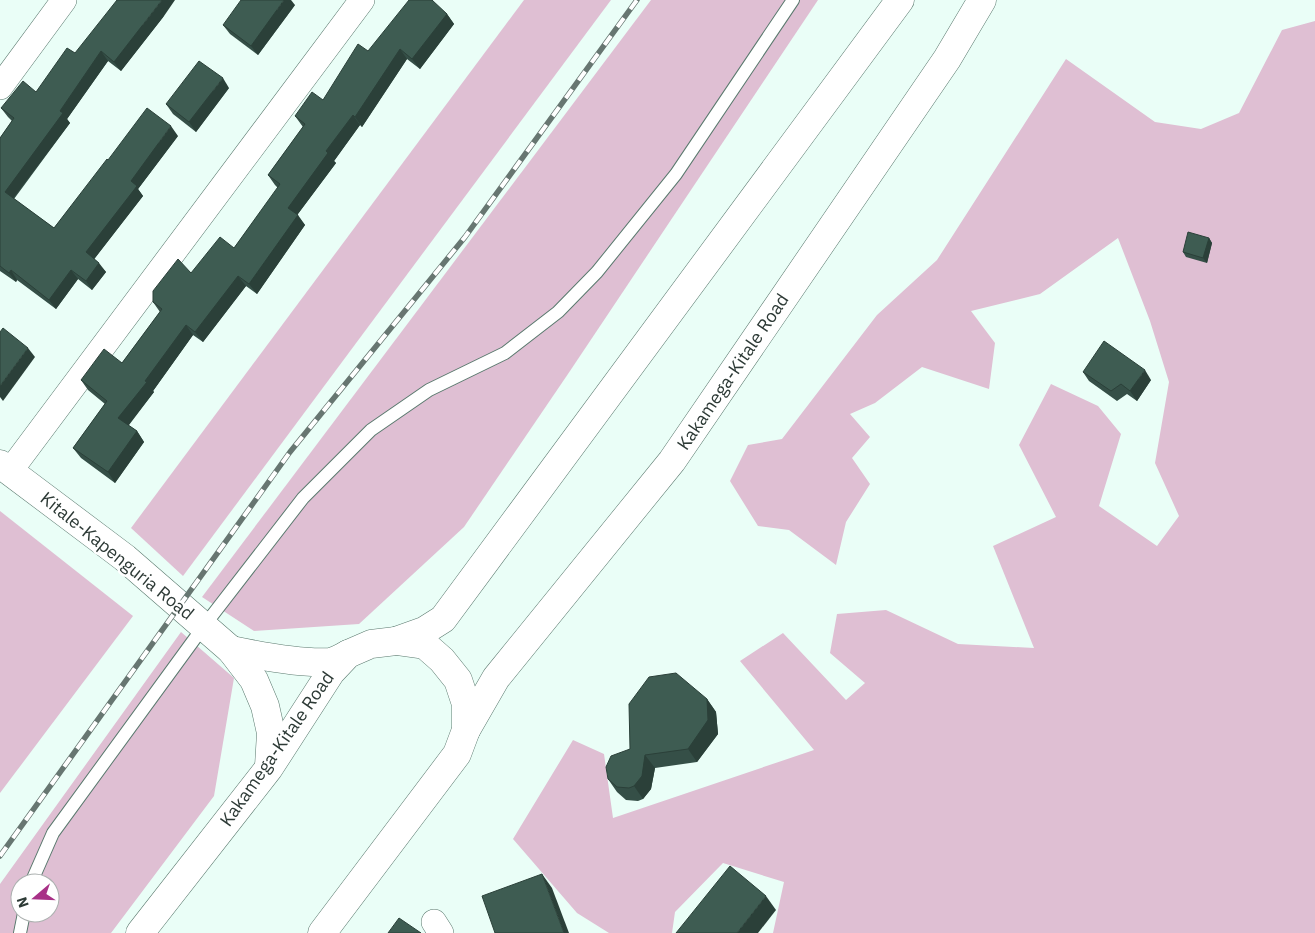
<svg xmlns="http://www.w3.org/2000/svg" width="1315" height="933" font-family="'IBM Plex Sans',sans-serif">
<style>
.green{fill:#dfbfd3;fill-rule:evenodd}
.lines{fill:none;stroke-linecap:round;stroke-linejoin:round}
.lane-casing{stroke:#5a796e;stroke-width:14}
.street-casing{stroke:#5a796e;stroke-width:26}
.highway-casing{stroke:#5a796e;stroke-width:29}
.lane{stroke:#fff;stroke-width:12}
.street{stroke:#fff;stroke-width:25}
.highway{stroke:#fff;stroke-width:28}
.rail-casing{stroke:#677671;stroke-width:5.5}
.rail{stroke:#fff;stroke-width:4;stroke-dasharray:11;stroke-linecap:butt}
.wall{fill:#354f47}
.shaded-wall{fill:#2b4039}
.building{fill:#3e5c52;stroke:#2b4039}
.labels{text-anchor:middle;stroke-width:5;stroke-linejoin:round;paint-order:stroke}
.street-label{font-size:18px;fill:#2d3a36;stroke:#fff}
</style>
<rect width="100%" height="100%" fill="#eafef7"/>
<g class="green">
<path d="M 524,0 L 611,0 L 183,576 L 131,528 Z"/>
<path d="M 651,0 L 818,0 L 570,371 L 464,527 L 359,624 L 254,631 L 202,597 Z"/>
<path d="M 1315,21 L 1315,933 L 773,933 L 784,882 L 723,863 L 675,912 L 672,933 L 609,933 L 577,913 L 513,839 L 573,740 L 604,754 L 613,818 L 814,750 L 740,661 L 783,633 L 846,700 L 865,683 L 830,653 L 837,614 L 886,610 L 958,644 L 1034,648 L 993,546 L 1056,517 L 1019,445 L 1051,384 L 1098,406 L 1121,434 L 1099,506 L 1157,546 L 1179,516 L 1155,463 L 1169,382 L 1150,321 L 1118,238 L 1040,294 L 971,311 L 995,343 L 989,389 L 922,367 L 875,403 L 850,414 L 870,437 L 852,458 L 870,484 L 846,522 L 836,565 L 789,530 L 758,526 L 730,481 L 748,445 L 782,439 L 877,315 L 937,260 L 1066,59 L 1155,122 L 1201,129 L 1239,113 L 1282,30 Z"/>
<path d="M 0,511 L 133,616 L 0,793 Z"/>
<path d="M 181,632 L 234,678 L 214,796 L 111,933 L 0,933 L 0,884 ZM 20,883 L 50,883 L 50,913 L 20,913 Z"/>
</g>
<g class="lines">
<defs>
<g id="lane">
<path d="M 31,883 L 53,833 L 204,626 L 303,498 L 371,430 L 429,390 L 505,353 L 558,312 L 597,272 L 676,174 L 793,0"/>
<path d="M 20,933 L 24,913"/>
</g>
<g id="street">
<path d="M 0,87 L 64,0"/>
<path d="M 10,471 L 362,0"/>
<path d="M 434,922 L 441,933"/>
</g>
<g id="highway">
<path d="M 0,464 L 125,558 L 231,650 L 254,680 L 265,706 L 271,733 L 269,766"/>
<path d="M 396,641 L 424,631 L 443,619 L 900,0"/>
<path d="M 231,650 C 260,656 302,664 330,662 C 336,661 343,657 348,654"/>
<path d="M 466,730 L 496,678 L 672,461 L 947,59 L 982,0"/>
<path d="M 140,933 L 269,768 L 331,672 L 348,654 L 371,644 L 396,641 L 425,645 L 442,660 L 458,680 L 466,704 L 466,730 L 457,754 L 322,933"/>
</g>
</defs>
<use href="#lane" class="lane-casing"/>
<use href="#street" class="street-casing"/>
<use href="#highway" class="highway-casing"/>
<use href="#lane" class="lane"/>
<use href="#street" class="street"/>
<use href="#highway" class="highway"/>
<defs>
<path id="rail" d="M 0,856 L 290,452 L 465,237 L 637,0"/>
</defs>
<use href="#rail" class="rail-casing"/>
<use href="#rail" class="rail"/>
</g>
<g class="wall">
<path d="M 295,5 L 258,55 L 230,34 L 223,25 Z"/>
<path d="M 447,14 L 454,24 L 420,69 L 407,59 L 362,127 L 360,125 L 334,161 L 336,163 L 297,215 L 305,225 L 257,294 L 246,286 L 203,342 L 193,335 L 153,391 L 154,392 L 128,425 L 137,431 L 144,442 L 115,483 L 81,458 L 73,448 L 105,404 L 88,390 L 81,380 L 122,363 L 160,312 L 153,302 L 191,273 L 234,248 L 278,188 L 275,185 L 268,175 L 303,127 L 295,116 L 323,100 L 368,51 Z"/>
<path d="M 164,16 L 121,71 L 108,61 L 67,119 L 70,123 L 14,199 L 54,228 L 108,160 L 178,136 L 138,189 L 143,196 L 94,259 L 106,272 L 92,290 L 78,279 L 56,309 L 17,280 L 16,282 L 0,271 L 0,138 L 12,121 L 8,117 L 1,108 L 36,92 L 75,53 Z"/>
<path d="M 229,88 L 196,132 L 173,114 L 166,104 Z"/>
<path d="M 1209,238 L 1212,243 L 1207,263 L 1186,257 L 1183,252 Z"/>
<path d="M 1083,372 L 1151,380 L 1137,401 L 1127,394 L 1117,401 L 1089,381 Z"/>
<path d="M 707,699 L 716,712 L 718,734 L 697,762 L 655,768 L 651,789 L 643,799 L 638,801 L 626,800 L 617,792 L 608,779 L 630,749 Z"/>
</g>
<g class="shaded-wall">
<path d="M 162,0 L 175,0 L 164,16 L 121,71 L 114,62 Z"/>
<path d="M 284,0 L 291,0 L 295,5 L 258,55 L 251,46 Z"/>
<path d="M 447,14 L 454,24 L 420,69 L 412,59 Z"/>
<path d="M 400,49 L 407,59 L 362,127 L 355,117 Z"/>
<path d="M 101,51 L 108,61 L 67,119 L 70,123 L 11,201 L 5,192 Z"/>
<path d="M 223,78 L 229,88 L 196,132 L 189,122 Z"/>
<path d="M 353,115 L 360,125 L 334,161 L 336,163 L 295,218 L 288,208 L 326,151 Z"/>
<path d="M 171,126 L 178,136 L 138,189 L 143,196 L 92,262 L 86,252 L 131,181 Z"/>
<path d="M 298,215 L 305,225 L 257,294 L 249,284 Z"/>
<path d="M 1209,238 L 1212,243 L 1207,263 L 1203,258 Z"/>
<path d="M 99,263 L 106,272 L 92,290 L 86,281 Z"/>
<path d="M 11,270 L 17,280 L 16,282 L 9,273 Z"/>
<path d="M 71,270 L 78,279 L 56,309 L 49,300 Z"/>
<path d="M 238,276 L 246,286 L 203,342 L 195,332 Z"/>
<path d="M 186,325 L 193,335 L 153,391 L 154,392 L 126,429 L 118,418 Z"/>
<path d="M 28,348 L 35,357 L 3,401 L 0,397 L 0,386 Z"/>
<path d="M 1145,370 L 1151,380 L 1137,401 L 1130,391 Z"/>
<path d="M 137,431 L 144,442 L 115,483 L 108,472 Z"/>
<path d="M 707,699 L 716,712 L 718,734 L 697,762 L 688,749 Z"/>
<path d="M 645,755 L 655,768 L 651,789 L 643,799 L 634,786 Z"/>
<path d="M 542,874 L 552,888 L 569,933 L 564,933 Z"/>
<path d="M 766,896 L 776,910 L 758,933 L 737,933 Z"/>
</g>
<g class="building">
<path d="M 117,0 L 162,0 L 114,62 L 101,51 L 60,111 L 63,113 L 5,192 L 54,228 L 107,159 L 108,160 L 147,108 L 171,126 L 131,181 L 137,186 L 86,252 L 99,263 L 86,281 L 71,270 L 49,300 L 11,270 L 9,273 L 0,266 L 0,138 L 14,118 L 1,108 L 23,81 L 36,92 L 67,48 L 75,53 Z"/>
<path d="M 241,0 L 284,0 L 251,46 L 223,25 Z"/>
<path d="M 409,0 L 432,0 L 447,14 L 412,59 L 400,49 L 355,117 L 353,115 L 326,151 L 328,153 L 288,208 L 298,215 L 249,284 L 238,276 L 195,332 L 186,325 L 145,381 L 147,382 L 118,418 L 137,431 L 108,472 L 73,448 L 107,401 L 81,380 L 104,349 L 122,363 L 162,309 L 153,302 L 153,291 L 178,259 L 191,273 L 220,237 L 234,248 L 280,184 L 268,175 L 305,124 L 295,116 L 312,92 L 323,100 L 358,44 L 368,51 Z"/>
<path d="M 199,61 L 223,78 L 189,122 L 166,104 Z"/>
<path d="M 1188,232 L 1209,238 L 1203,258 L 1183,252 Z"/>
<path d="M 3,328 L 28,348 L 0,386 L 0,332 Z"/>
<path d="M 1104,341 L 1145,370 L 1130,391 L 1121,384 L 1111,391 L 1083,372 Z"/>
<path d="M 676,673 L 707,699 L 708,720 L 688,749 L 645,755 L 642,776 L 634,786 L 629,788 L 617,787 L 608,779 L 606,767 L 611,756 L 630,749 L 629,704 L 649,677 Z"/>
<path d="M 730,866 L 766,896 L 737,933 L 676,933 Z"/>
<path d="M 542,874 L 564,933 L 495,933 L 482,896 Z"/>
<path d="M 399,918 L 421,933 L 388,933 Z"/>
</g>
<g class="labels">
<g class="street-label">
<text transform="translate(733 372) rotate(-56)" y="6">Kakamega-Kitale Road</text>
<text transform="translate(117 556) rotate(39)" y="6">Kitale-Kapenguria Road</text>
<text transform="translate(277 749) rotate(-55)" y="6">Kakamega-Kitale Road</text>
</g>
</g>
<g transform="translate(35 898) rotate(251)"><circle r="24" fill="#ffffff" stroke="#abb0af"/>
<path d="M0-4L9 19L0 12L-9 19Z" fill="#a83187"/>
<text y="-8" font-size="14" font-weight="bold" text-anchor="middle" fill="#2d3a36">N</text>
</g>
</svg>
